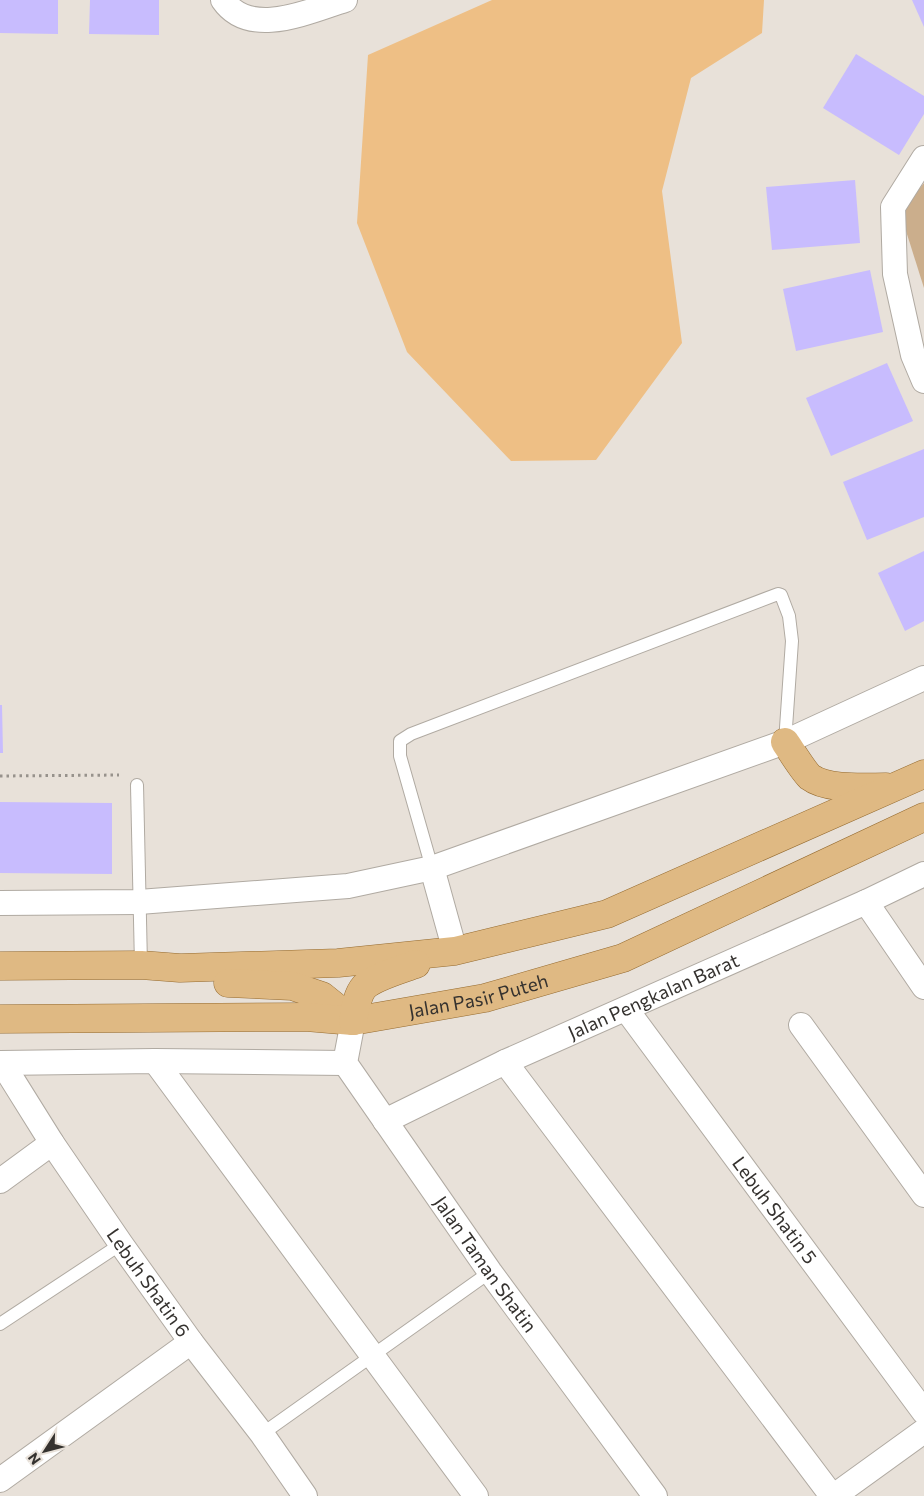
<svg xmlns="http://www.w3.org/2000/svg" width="924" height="1496" font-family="Commissioner,sans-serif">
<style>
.green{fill:#cbae8c}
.water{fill:#eebf85}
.building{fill:#c8bcfe}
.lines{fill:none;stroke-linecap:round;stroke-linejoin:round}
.service-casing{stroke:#b0aaa2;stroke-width:14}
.minor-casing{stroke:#b0aaa2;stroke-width:26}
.primary-casing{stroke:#956b30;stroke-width:29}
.path{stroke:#97928c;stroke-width:3;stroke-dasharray:2.5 4;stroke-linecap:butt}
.service{stroke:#fff;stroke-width:12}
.minor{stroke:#fff;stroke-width:24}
.primary{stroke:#dfb983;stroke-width:28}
.labels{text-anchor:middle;stroke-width:4;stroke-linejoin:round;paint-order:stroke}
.street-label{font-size:19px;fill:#35322f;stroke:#e8e1d9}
</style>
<rect width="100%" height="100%" fill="#e8e1d9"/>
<path class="green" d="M 924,183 L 924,288 L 900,212 Z"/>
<path class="water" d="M 492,0 L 764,0 L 762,33 L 691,78 L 662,191 L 682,343 L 596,460 L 511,461 L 407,352 L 357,223 L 368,55 Z"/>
<g class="building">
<path d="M 0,0 L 58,0 L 58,34 L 0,33 Z"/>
<path d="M 90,0 L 159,0 L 159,35 L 89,34 Z"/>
<path d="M 912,0 L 924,0 L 924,27 Z"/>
<path d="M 856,54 L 924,96 L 924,114 L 899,155 L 823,108 Z"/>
<path d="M 855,180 L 860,243 L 772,250 L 766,187 Z"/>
<path d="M 870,270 L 883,332 L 796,351 L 783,289 Z"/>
<path d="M 887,363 L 913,421 L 831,456 L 806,398 Z"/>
<path d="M 924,449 L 924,517 L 867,540 L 843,482 Z"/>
<path d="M 924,551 L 924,621 L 905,631 L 878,573 Z"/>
<path d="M 0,705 L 2,705 L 3,753 L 0,753 Z"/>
<path d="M 0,802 L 112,803 L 112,874 L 0,873 Z"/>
</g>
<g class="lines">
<defs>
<g id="service">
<path d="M 137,785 L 141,965"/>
<path d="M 432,868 L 400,756 L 400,741 L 411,734 L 778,594 L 781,595 L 789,616 L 792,641 L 785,742"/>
<path d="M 0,1324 L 121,1244"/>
<path d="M 262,1434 L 490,1272"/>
</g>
<g id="minor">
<path d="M 223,0 C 250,39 309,11 345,0"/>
<path d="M 924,158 L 893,207 L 895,274 L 913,355 L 924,381"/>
<path d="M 432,868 L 455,951"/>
<path d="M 866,902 L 924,987"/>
<path d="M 0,903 L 139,902 L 348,886 L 432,868 L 785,742 L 924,678"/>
<path id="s1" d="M 626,1009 L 924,1412"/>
<path id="s2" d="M 353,1021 L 345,1063 L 490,1272 L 655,1496"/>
<path d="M 801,1025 L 924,1195"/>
<path d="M 155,1061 L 476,1496"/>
<path d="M 505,1062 L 832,1496"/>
<path d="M 0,1063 L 155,1061 L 345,1063"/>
<path id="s3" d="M 2,1063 L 52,1143 L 121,1244 L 191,1342 L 262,1434 L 305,1496"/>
<path id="s4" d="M 385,1121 L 505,1062 L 866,902 L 924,874"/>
<path d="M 0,1181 L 52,1143"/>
<path d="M 0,1480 L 191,1342"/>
<path d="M 834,1496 L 924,1431"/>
</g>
<g id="primary">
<path d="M 785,742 C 790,749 804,772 810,777 C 827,790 865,787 886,787"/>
<path d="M 0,966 L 141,965 L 180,968 L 338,963 L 455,951 L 607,914 L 924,774"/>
<path d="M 228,983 L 292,986 L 322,996 L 353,1021"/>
<path id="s5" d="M 0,1019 L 306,1017 L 353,1021 L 485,998 L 623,958 L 924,817"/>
<path d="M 353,1021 C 355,1010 357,995 364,987 C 374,977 403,969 416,964"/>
</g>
</defs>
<use href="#service" class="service-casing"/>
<use href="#minor" class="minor-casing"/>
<use href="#primary" class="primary-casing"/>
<path class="path" d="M 0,776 L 119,775"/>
<use href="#service" class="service"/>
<use href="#minor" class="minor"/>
<use href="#primary" class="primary"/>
</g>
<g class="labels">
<g class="street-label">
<text dy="7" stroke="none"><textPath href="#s5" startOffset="481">Jalan Pasir Puteh</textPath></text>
<text dy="7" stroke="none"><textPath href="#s4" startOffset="296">Jalan Pengkalan Barat</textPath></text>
<text dy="7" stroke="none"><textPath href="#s1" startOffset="250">Lebuh Shatin 5</textPath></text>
<text dy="7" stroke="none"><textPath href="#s2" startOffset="288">Jalan Taman Shatin</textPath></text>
<text dy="7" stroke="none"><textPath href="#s3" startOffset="264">Lebuh Shatin 6</textPath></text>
</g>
</g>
<g transform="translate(45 1451) rotate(234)" stroke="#e8e1d9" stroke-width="4" paint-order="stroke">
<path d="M0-4L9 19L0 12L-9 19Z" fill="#35322f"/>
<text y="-8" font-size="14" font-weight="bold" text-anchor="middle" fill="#35322f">N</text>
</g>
</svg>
